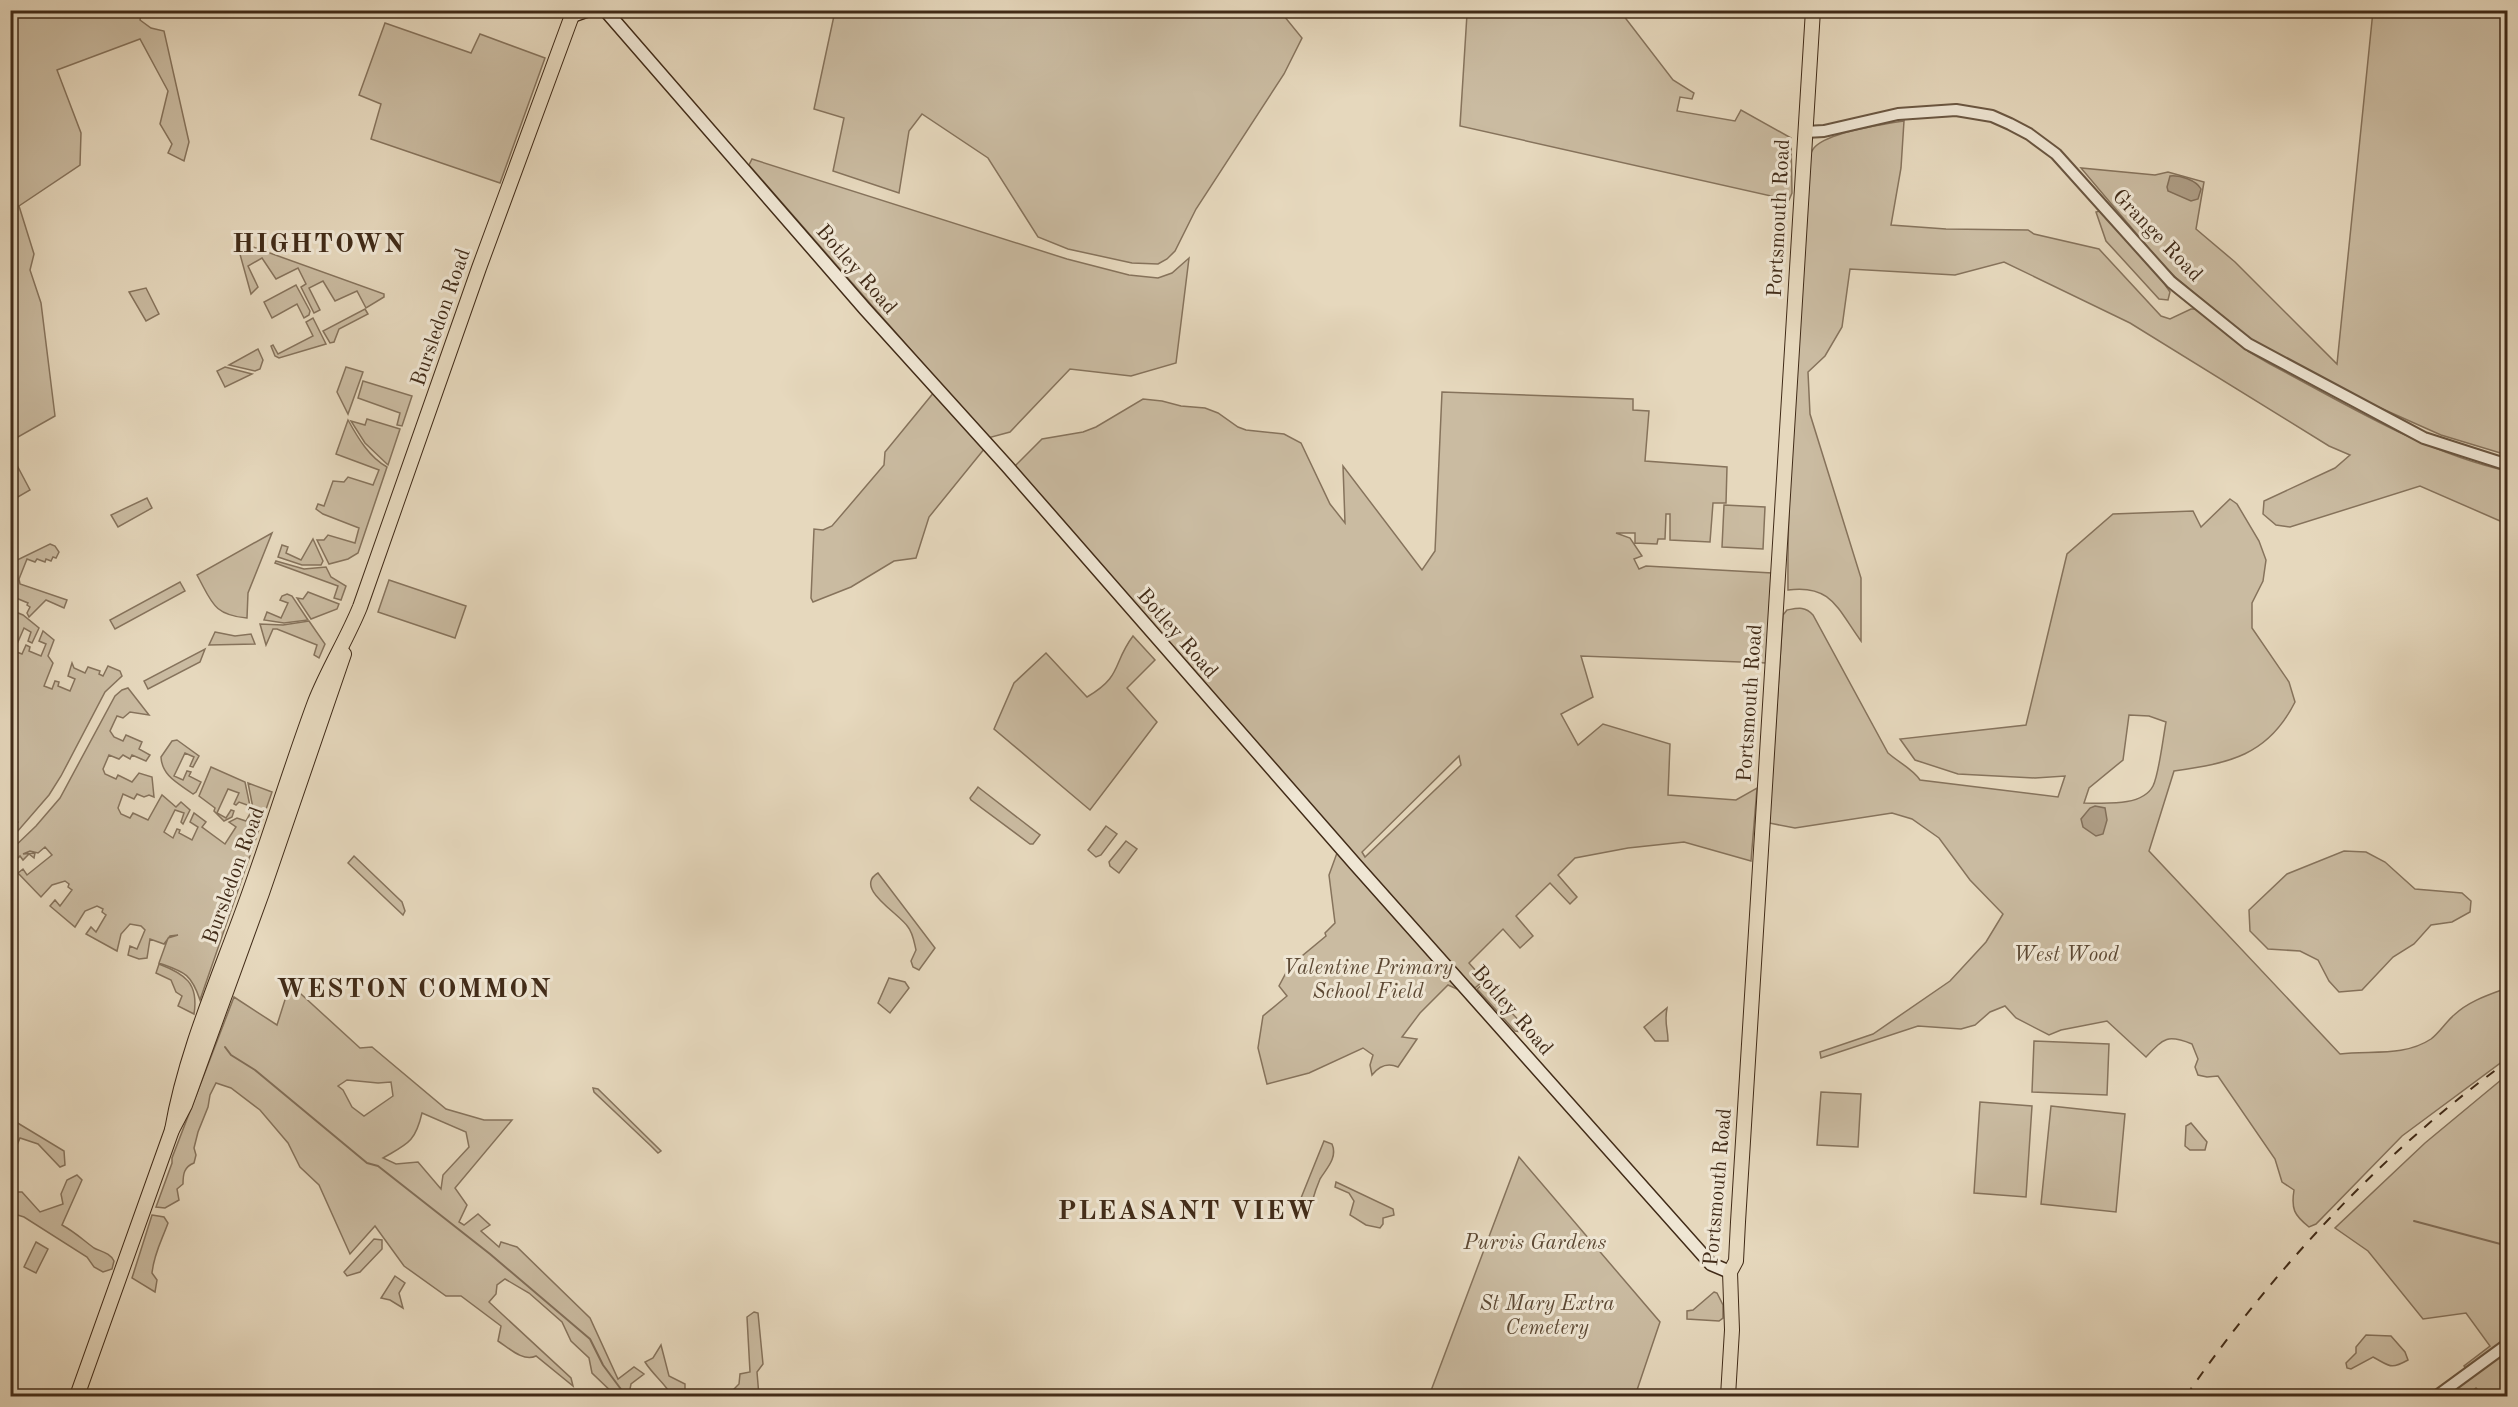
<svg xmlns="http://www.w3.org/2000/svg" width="2518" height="1407" font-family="'Old Standard TT',serif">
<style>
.green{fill:#cabba1;stroke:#86735c;stroke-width:1.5;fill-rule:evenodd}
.water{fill:#ae9d85;stroke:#826f59;stroke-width:1.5}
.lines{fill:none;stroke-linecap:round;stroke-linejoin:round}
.stream{stroke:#826f59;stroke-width:2}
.tertiary-casing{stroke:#6a5641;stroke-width:14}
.secondary-casing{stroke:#412b18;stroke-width:15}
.primary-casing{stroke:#412b18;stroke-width:16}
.tertiary{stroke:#efe6d4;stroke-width:10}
.secondary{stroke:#efe6d4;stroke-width:12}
.primary{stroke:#e6d8bd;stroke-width:14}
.rail{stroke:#412b18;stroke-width:2;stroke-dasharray:10 10;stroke-linecap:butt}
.labels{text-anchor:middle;stroke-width:6;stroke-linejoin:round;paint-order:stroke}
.street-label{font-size:21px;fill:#412b18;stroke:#efe6d4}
.park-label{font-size:21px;font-style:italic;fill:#5c4833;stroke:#efe6d4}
.district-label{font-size:27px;font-weight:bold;letter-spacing:1.5px;fill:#412b18;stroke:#efe6d4}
</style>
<rect width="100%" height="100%" fill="#e6d8bd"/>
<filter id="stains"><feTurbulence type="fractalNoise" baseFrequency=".00333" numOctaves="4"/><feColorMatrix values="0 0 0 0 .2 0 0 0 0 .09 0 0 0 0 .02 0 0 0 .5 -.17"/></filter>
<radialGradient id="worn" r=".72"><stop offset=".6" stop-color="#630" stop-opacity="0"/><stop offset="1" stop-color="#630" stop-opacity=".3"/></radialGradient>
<g class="green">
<path d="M 11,10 L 142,11 L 140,20 L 151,28 L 164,31 L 189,142 L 184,161 L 168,153 L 172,144 L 160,124 L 168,91 L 140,39 L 57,70 L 81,133 L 80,165 L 19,206 L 34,254 L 30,270 L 41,303 L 55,416 L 11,441 Z"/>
<path d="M 1475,10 L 1620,11 L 1673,80 L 1694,93 L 1692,99 L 1680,97 L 1677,111 L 1735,121 L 1741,110 L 1791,138 L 1792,193 L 1789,200 L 1460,126 L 1467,14 Z"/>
<path d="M 835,11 L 1280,11 L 1302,38 L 1284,74 L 1196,209 L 1175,251 L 1167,259 L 1158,264 L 1132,263 L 1068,249 L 1038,237 L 988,158 L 922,114 L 909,131 L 899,193 L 833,171 L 844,118 L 814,109 Z"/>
<path d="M 2373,11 L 2507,11 L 2507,455 L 2441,435 L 2340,390 L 2256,344 L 2168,271 L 2081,168 L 2155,175 L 2168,172 L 2204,182 L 2196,229 L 2235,262 L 2337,364 Z"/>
<path d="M 385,23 L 471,53 L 480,34 L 545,58 L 500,183 L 371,139 L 381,104 L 359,95 Z"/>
<path d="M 1904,121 L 1901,168 L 1891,225 L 1946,229 L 2028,230 L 2034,234 L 2099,249 L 2161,316 L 2170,319 L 2191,309 L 2196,309 L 2249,352 L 2270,364 C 2346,404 2422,452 2507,471 L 2507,524 L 2420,486 L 2290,527 L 2276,525 L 2263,514 L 2264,501 L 2335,468 L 2350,455 L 2329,446 L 2130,323 L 2004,262 L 1955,275 L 1850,269 L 1842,327 L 1825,356 L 1808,372 L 1810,414 L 1861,578 L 1861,641 C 1838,610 1832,584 1788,590 C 1787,471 1798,351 1806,232 C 1808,213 1804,166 1812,151 C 1820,133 1884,124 1904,121 Z"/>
<path d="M 752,159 L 1067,259 L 1129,275 L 1158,278 L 1172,273 L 1189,258 L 1176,363 L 1131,376 L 1070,369 L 1010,432 L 988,438 L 749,165 Z"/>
<path d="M 2100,211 L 2162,280 L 2170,292 L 2168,300 L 2159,299 L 2106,241 L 2096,212 Z"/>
<path d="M 242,243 L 384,294 L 384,297 L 366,308 L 357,291 L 335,301 L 323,281 L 309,288 L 320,310 L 314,313 L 301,287 L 306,284 L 298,268 L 276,279 L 262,258 L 248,266 L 258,287 L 251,294 L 238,247 Z"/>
<path d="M 296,285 L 310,311 L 309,315 L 304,318 L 297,304 L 272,318 L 264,302 Z"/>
<path d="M 146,288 L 159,314 L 146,321 L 129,292 Z"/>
<path d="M 365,309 L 368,314 L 339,329 L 334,342 L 330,343 L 323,331 Z"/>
<path d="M 313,318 L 326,344 L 279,358 L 275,356 L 271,346 L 273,345 L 278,354 L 313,336 L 306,322 Z"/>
<path d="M 258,349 L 263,360 L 260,369 L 255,371 L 229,365 Z"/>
<path d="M 225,367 L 252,374 L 225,387 L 217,371 Z"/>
<path d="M 346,367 L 363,372 L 348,414 L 337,392 Z"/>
<path d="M 363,381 L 412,396 L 402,426 L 397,425 L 400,413 L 358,398 Z"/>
<path d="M 935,391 L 985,448 L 929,517 L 916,558 L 894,561 L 851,587 L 813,602 L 811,598 L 814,529 L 823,530 L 832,526 L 884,465 L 885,452 Z"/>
<path d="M 1442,392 L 1633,399 L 1633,410 L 1649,411 L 1645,461 L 1727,467 L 1726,503 L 1713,503 L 1710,542 L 1670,540 L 1670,514 L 1666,514 L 1665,539 L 1658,539 L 1657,544 L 1635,543 L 1635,533 L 1616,533 L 1630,538 L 1642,556 L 1634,559 L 1639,569 L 1646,566 L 1772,573 L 1767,663 L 1581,656 L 1593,697 L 1561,714 L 1578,745 L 1603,724 L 1670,744 L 1668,795 L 1736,800 L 1757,788 L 1751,861 L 1684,842 L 1628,848 L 1575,858 L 1558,875 L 1577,897 L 1570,904 L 1550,883 L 1516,916 L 1533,936 L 1520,948 L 1503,929 L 1469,963 L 1484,980 L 1475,988 L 1471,984 L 1459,990 L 1448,985 L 1420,1013 L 1402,1037 L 1417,1039 L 1398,1067 C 1387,1062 1379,1066 1372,1075 L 1370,1065 L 1373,1055 L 1363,1048 L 1309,1073 L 1267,1084 L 1258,1048 L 1263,1016 L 1287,996 L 1279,986 L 1288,969 L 1295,966 L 1296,961 L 1326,936 L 1325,933 L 1335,923 L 1329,875 L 1337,853 L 1014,467 L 1042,439 L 1083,432 L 1096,427 L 1143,399 L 1162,401 L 1181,406 L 1205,408 L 1218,413 L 1238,427 L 1246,430 L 1284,434 L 1301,443 L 1330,504 L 1345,523 L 1343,466 L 1422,570 L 1435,551 ZM 1459,756 L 1461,765 L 1365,857 L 1362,852 Z"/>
<path d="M 367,419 L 400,429 L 388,465 L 365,443 L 351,421 L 365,425 Z"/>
<path d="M 348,420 C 358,438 369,457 387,467 L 358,553 L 348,559 L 329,564 L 317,540 L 324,540 L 328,535 L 355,543 L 359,528 L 323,514 L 316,509 L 318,504 L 324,506 L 333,481 L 344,482 L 348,477 L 373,485 L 379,470 L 336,454 Z"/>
<path d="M 11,454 L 30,490 L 11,501 L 10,501 Z"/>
<path d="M 147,498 L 152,508 L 118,527 L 111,515 Z"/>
<path d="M 2230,499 L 2237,504 L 2259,541 L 2266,560 L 2263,581 L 2252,603 L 2252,628 L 2289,682 L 2295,702 C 2268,756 2229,763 2174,771 L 2149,851 L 2340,1054 C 2370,1050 2404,1057 2431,1039 C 2439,1033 2446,1022 2454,1015 C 2469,1001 2488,995 2507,988 L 2507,1058 L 2402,1136 L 2316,1224 L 2309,1227 C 2294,1215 2291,1209 2294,1190 L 2282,1182 L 2275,1159 L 2218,1076 L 2207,1077 L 2198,1075 L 2195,1067 L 2198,1059 L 2192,1044 C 2167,1034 2164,1038 2146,1057 L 2107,1021 L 2061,1030 L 2049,1035 L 2016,1018 L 2005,1006 L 1990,1012 L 1975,1025 L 1961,1029 L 1918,1026 L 1821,1058 L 1820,1052 L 1873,1034 L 1950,981 L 1986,942 L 2003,914 L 1970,880 L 1939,838 L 1912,819 L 1892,813 L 1795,828 L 1769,823 L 1783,615 L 1787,610 C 1798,608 1805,606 1813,615 L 1888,753 C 1898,762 1913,769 1920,780 L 2058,797 L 2065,776 L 2035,778 L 1958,774 L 1915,760 L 1900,739 L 2026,725 L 2067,554 L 2113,514 L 2193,511 L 2201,527 ZM 2129,715 L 2149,716 L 2166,722 C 2163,738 2159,774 2153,786 C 2142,807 2104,803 2084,803 L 2089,788 L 2123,760 Z"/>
<path d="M 1724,505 L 1765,507 L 1763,549 L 1722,547 Z"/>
<path d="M 272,533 L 248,593 L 247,618 C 213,615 212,602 197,575 Z"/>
<path d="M 313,539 L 323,561 L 321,565 L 302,565 L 278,557 L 282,545 L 288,547 L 286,553 L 301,560 Z"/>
<path d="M 50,544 L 55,546 L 59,552 L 56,558 L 53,557 L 51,561 L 46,559 L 45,562 L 37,559 L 35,562 L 27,559 L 19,579 L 20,584 L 67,600 L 64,608 L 46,600 L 29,617 L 27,613 L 30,607 L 27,605 L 28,603 L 16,598 L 13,602 L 11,601 L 13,591 L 11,589 L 11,563 Z"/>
<path d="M 276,561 L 304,569 L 326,567 L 331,577 L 346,586 L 341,600 L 334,598 L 338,586 L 275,563 Z"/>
<path d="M 389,580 L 466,606 L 455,638 L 378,612 Z"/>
<path d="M 180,582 L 185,591 L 115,629 L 110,620 Z"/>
<path d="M 308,592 L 339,604 L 337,609 L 311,619 L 297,598 L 303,599 Z"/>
<path d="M 287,594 L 292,596 L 308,620 L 284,623 L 264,620 L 267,612 L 281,618 L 288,603 L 280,600 L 282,596 Z"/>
<path d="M 11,610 L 23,615 L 39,628 L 32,643 L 28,641 L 31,632 L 24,628 L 14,651 L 22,654 L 26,645 L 30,647 L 29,651 L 41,656 L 46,644 L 39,641 L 43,631 L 54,640 L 48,656 L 53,663 L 44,686 L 52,689 L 55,681 L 59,682 L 58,686 L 70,691 L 75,679 L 68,676 L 72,663 L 74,668 L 85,673 L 88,667 L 100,671 L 99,674 L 103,676 L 108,666 L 120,671 L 122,676 L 105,692 L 61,776 L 49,795 L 17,832 L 13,828 L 18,822 L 10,815 Z"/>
<path d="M 309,621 L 325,644 L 319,658 L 314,655 L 317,645 L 277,629 L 273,629 L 266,645 L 260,624 L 283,625 Z"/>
<path d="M 215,632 L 235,636 L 251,634 L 255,644 L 209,645 Z"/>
<path d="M 1133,636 L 1155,660 L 1127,688 L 1157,722 L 1090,810 L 994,729 L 1014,683 L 1046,653 L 1087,697 C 1123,676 1112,664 1133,636 Z"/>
<path d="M 205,649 L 200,662 L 148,689 L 144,681 Z"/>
<path d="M 128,688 L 149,715 L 130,712 L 123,718 L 117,716 L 110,731 L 114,737 L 123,741 L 126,735 L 142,742 L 139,749 L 150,755 L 146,761 L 132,755 L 130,759 L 123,755 L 119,759 L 109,755 L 103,769 L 105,774 L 116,779 L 118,775 L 132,782 L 139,773 L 152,777 L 154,797 L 149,795 L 144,797 L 137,794 L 134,799 L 123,794 L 118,808 L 121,814 L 130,818 L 133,813 L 148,820 L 162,795 L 176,807 L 181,802 L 190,810 L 183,824 L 181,822 L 184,813 L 175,810 L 164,832 L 173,838 L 177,829 L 180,830 L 179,833 L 192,840 L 198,827 L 190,822 L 194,813 L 206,822 L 202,827 L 225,844 L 236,827 L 229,822 L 237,818 L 246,821 L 253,808 L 248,783 L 272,792 L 200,1000 C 191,973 184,972 159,963 L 168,938 L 178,935 L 170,936 L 164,944 L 150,939 L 147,958 L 139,959 L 128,955 L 130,946 L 137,949 L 145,930 L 141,926 L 130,924 L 121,934 L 117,951 L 86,934 L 91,927 L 96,932 L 106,915 L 102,912 L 103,909 L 97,906 L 85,911 L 75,927 L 50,906 L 55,900 L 60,906 L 72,890 L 68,887 L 69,884 L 65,881 L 52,885 L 41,897 L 18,873 L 23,869 L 27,875 L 52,855 L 45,847 L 38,853 L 30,851 L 23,854 L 35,853 L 34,858 L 29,854 L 23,860 L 20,856 L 12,864 L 11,863 L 11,850 L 36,826 L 60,798 L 115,696 L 122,690 Z"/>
<path d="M 177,740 L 199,756 L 193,767 L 190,766 L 194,757 L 185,753 L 174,776 L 183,780 L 187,771 L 191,772 L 189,776 L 201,782 L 196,792 L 193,794 C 178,783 162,776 161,757 L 172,741 Z"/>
<path d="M 211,767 L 245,782 L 250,806 L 239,802 L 236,805 L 234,804 L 239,793 L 228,789 L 217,813 L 226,818 L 231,810 L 234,811 L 232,817 L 224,821 L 214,811 L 215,808 L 199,796 Z"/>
<path d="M 978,787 L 1040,835 L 1033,844 L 1030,844 L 971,800 L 970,798 Z"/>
<path d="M 1106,826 L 1117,834 L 1101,855 L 1096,857 L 1088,850 Z"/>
<path d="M 1126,841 L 1137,849 L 1119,873 L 1110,866 L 1109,862 Z"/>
<path d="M 2344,851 L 2366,852 L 2385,862 L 2415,889 L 2462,893 L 2471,901 L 2470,912 L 2452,922 L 2431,925 L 2414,944 L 2393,957 L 2362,990 L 2339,992 L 2329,981 L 2318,960 L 2300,951 L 2268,949 L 2250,931 L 2249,910 L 2287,874 Z"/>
<path d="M 354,856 L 402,902 L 405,911 L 403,915 L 348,863 Z"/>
<path d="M 878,873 L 935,948 L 919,970 L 913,967 L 911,961 L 916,950 C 914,942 913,933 908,927 C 899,913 853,888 878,873 Z"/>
<path d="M 159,964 C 185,974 199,983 194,1014 L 178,1006 L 182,996 L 176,992 L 171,980 L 156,973 Z"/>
<path d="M 889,978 L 905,982 L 909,988 L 890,1013 L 878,1003 Z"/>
<path d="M 1489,979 L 1514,1007 L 1510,1011 L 1524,1026 L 1528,1023 L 1534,1029 L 1529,1033 L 1515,1031 L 1477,989 Z"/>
<path d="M 290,984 L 360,1048 L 372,1047 L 446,1109 L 484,1120 L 512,1120 L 455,1188 L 467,1205 L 459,1222 L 464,1225 L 478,1214 L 490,1225 L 481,1231 L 499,1247 L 501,1242 L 517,1247 L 590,1318 L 618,1379 L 634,1367 L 644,1374 L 631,1384 L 630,1389 L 635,1396 L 616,1396 L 592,1373 L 589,1358 L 571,1341 L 562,1322 L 529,1293 L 505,1279 L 497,1285 L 496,1294 L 489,1302 L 571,1378 L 573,1386 L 536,1356 C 523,1362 509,1348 498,1341 L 501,1326 L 461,1296 L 446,1296 L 404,1266 L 375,1226 L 350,1254 L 319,1185 L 300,1167 L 288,1143 L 260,1110 L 231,1088 L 216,1083 L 210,1095 L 208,1107 L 198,1132 L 194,1148 L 196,1155 L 194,1163 C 184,1167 183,1174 183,1184 L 177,1189 L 179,1200 L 165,1208 L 156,1207 L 172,1163 L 172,1158 L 234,997 L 277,1025 ZM 347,1080 L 378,1083 L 391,1082 L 393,1096 L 364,1116 L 352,1107 L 343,1090 L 338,1086 ZM 422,1113 L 466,1132 L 469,1147 L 443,1175 L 441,1189 L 418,1162 L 396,1164 L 383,1158 C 407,1144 415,1143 422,1113 Z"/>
<path d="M 1667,1008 C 1664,1024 1668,1028 1668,1041 L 1655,1041 L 1644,1027 Z"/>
<path d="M 2034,1041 L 2109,1044 L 2107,1095 L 2032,1092 Z"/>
<path d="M 2507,1075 L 2507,1396 L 2484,1396 L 2476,1388 L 2467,1396 L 2445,1396 L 2469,1373 L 2464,1366 L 2490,1346 L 2466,1313 L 2423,1319 L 2368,1251 L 2335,1228 L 2425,1143 Z"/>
<path d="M 593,1088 L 598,1089 L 661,1151 L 658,1153 L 651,1146 L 594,1092 Z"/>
<path d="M 1821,1092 L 1861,1094 L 1858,1147 L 1817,1145 Z"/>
<path d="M 1980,1102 L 2032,1106 L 2026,1197 L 1974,1193 Z"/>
<path d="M 2051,1106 L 2125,1114 L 2116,1212 L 2041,1204 Z"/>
<path d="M 16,1122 L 64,1151 L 65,1165 L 60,1167 L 38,1144 L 20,1138 L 11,1159 L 11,1131 Z"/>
<path d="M 2191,1123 L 2207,1142 L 2205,1150 L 2190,1150 L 2185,1146 L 2186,1126 Z"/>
<path d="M 1324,1141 L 1332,1144 C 1338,1158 1326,1169 1320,1179 C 1317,1186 1314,1195 1312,1202 L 1301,1198 Z"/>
<path d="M 1519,1157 L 1660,1322 L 1635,1396 L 1429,1396 Z"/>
<path d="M 77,1175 L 82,1180 L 62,1225 C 75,1232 83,1240 94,1248 C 102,1252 110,1253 114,1261 L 112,1269 L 103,1272 L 94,1267 L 87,1257 L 24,1217 L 11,1213 L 11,1190 L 14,1192 L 22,1192 L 40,1212 L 63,1204 L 61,1194 L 67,1180 Z"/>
<path d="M 1336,1182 L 1393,1209 L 1394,1215 L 1383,1218 L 1383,1224 L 1380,1228 L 1366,1225 L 1350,1215 L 1354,1201 L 1349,1193 L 1335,1187 Z"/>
<path d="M 152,1215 L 164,1217 L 168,1223 C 162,1240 154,1253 152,1273 L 157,1280 L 155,1292 L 132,1278 Z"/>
<path d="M 374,1239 L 382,1240 L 382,1249 L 360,1272 L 347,1276 L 344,1272 Z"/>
<path d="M 36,1242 L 48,1249 L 36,1273 L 24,1267 Z"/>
<path d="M 395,1276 L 405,1283 L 399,1293 L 403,1308 L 390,1300 L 381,1298 Z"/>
<path d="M 1714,1292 L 1717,1293 L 1723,1305 L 1723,1318 L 1719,1321 L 1687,1319 L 1687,1311 L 1693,1310 Z"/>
<path d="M 754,1312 L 758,1313 L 763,1364 L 757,1372 L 759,1396 L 731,1396 L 732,1391 L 739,1384 L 740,1374 L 750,1372 L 747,1317 Z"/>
<path d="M 2366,1335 L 2391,1336 L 2405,1352 L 2408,1360 C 2390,1370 2390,1366 2373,1357 L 2351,1369 L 2347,1368 L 2346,1363 L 2356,1353 L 2356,1347 Z"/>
<path d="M 661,1345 L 669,1376 L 685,1384 L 685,1396 L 672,1396 C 665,1383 653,1375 645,1362 L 653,1358 Z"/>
</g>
<g class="water">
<path d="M 2170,176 C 2180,175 2196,180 2201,189 L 2198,199 L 2191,201 L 2168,191 L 2167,187 Z"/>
<path d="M 2095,806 L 2105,808 L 2107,820 L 2103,834 L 2096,836 L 2083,827 L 2081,819 L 2090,808 Z"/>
</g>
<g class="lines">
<g class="stream">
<path d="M 225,1047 L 231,1055 L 255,1070 L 367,1163 L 378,1166 L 490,1254 L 590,1339 L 603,1365 L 626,1396"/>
<path d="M 2414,1221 L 2508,1246"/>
</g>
<defs>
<g id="tertiary">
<path d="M 1805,132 L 1824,131 L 1898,114 L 1956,110 L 1992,116 L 2010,124 L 2029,134 L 2056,154 L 2171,282 L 2248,344 L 2424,438 L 2508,465"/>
<path d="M 2437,1396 L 2508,1344"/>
</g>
<g id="secondary">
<path d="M 605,10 L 865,309 L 1007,466 L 1355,864 L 1711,1264 L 1730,1272"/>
<path d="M 572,16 L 589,10"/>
</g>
<g id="primary">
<path d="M 172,1130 C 185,1055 216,984 242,913 C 268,843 289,772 315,702 C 328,669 347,639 360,607 L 479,268 L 574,10"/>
<path d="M 77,1396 L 172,1130 L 185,1105 L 262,893 L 344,654"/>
<path d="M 1728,1396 L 1732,1330 L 1730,1272 L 1736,1261 L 1738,1222 L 1813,10"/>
</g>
</defs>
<use href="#tertiary" class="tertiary-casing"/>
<use href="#secondary" class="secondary-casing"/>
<use href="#primary" class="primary-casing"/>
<use href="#tertiary" class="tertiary"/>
<use href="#secondary" class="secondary"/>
<use href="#primary" class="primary"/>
<path class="rail" d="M 2186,1396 C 2274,1269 2382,1152 2508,1061"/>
</g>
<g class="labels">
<g class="street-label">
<text transform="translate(1778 218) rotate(-87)" y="7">Portsmouth Road</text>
<text transform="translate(2158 235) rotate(46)" y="7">Grange Road</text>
<text transform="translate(857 269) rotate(49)" y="7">Botley Road</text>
<text transform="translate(440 317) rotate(-71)" y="7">Bursledon Road</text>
<text transform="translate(1178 633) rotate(49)" y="7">Botley Road</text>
<text transform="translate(1749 703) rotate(-86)" y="7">Portsmouth Road</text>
<text transform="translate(233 875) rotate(-70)" y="7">Bursledon Road</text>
<text transform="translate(1513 1010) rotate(49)" y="7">Botley Road</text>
<text transform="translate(1717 1187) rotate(-85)" y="7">Portsmouth Road</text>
</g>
<g class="park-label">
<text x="2066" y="961">West Wood</text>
<text x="1368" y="974">Valentine Primary<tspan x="1368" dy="24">School Field</tspan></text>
<text x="1535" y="1249">Purvis Gardens</text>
<text x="1547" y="1310">St Mary Extra<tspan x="1547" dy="24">Cemetery</tspan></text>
</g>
<g class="district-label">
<text x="319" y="252">HIGHTOWN</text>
<text x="414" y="997">WESTON COMMON</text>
<text x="1187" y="1219">PLEASANT VIEW</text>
</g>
</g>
<rect width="2518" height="1407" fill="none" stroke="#e6d8bd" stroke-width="36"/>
<rect x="12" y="12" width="2494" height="1383" fill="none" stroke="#412b18" stroke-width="3"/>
<rect x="18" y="18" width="2482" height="1371" fill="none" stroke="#412b18" stroke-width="1.5"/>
<rect width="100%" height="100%" filter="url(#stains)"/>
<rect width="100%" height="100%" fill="url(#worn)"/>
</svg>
